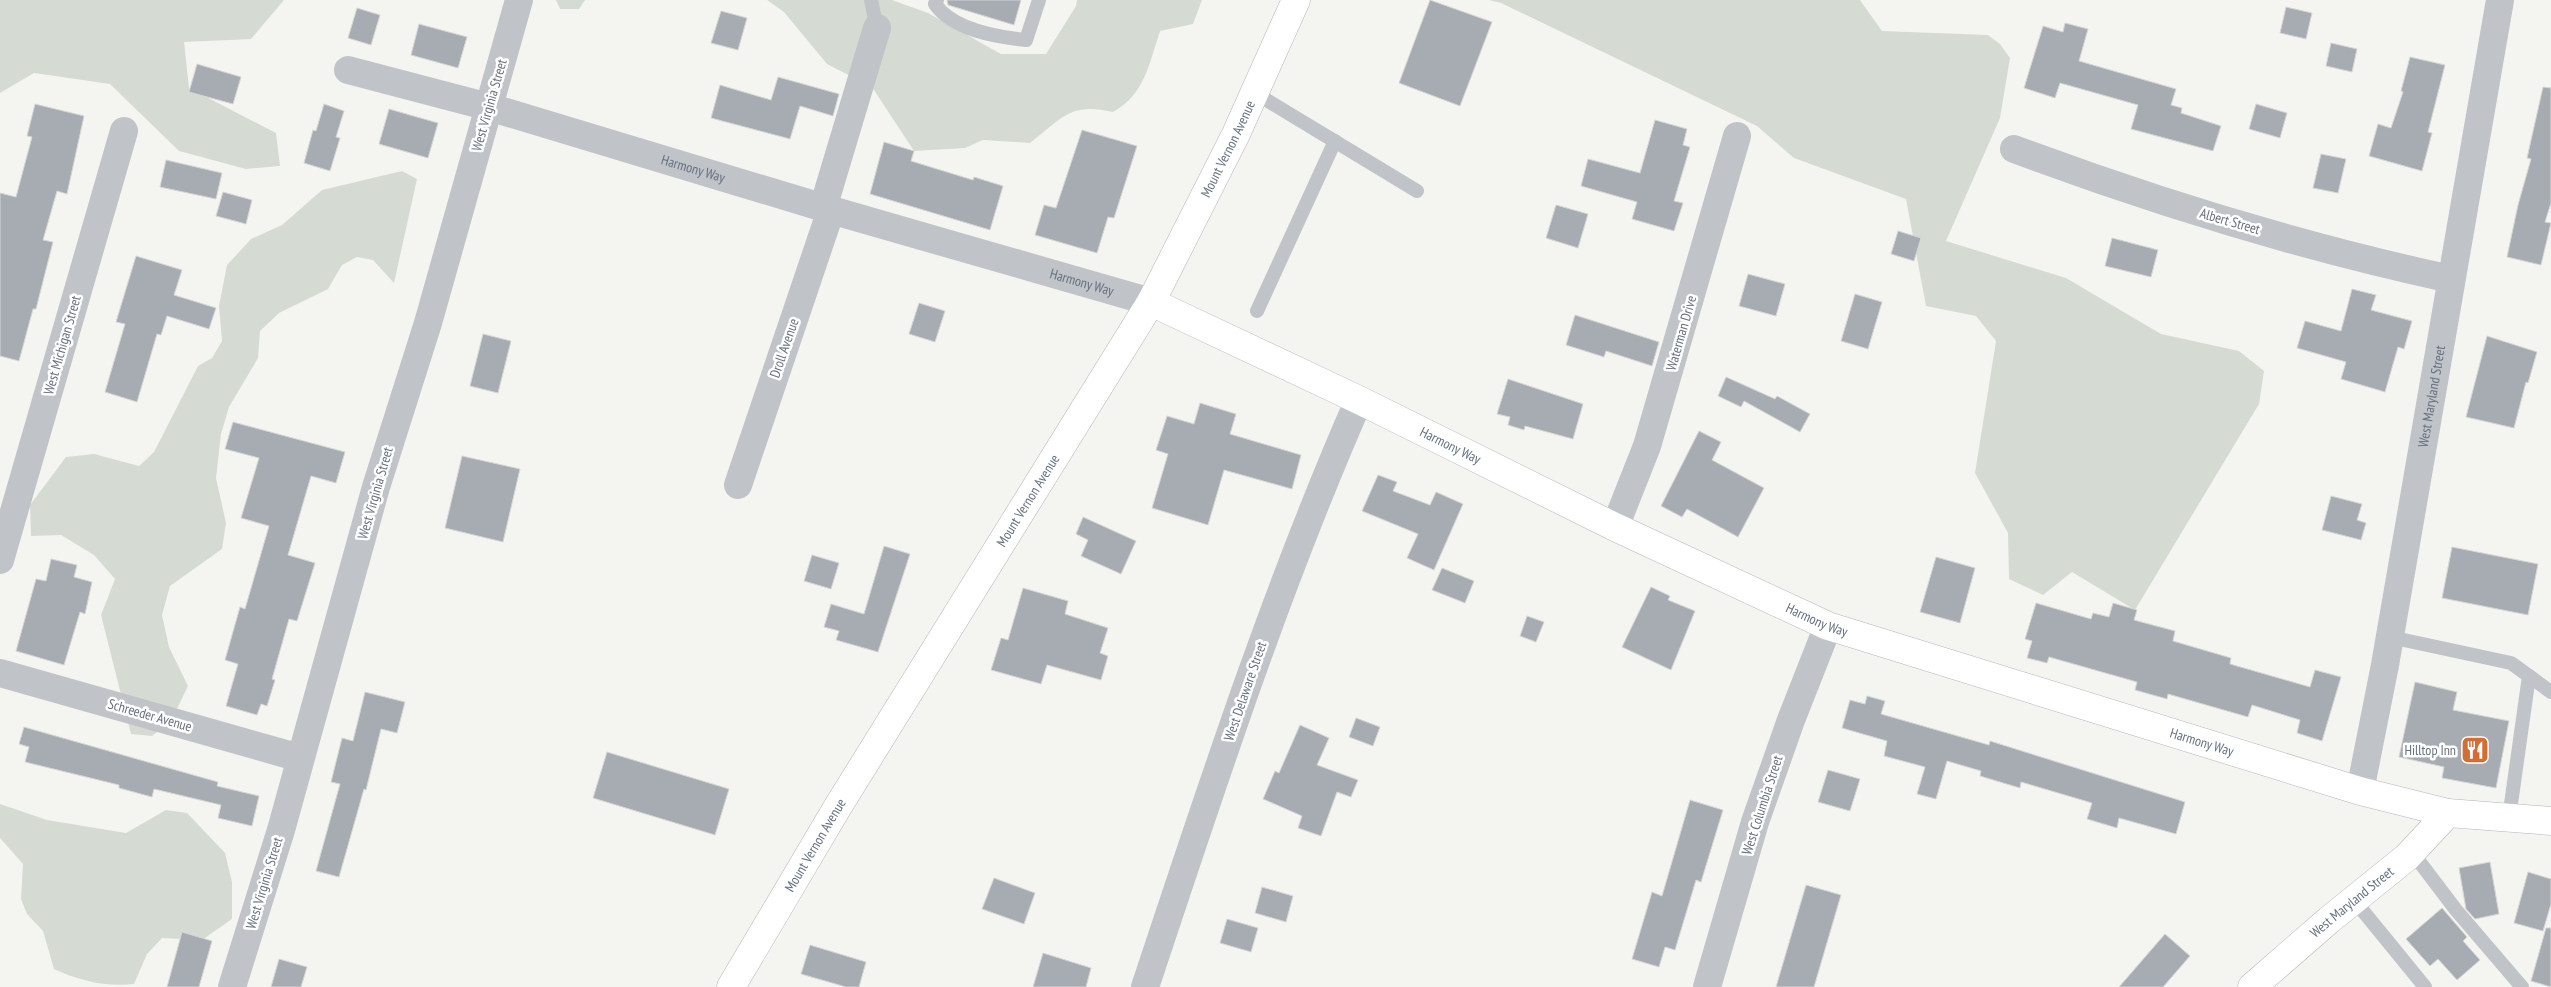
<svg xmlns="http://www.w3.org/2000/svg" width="2551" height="987" font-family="'PT Sans Narrow',sans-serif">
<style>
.green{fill:#d5dbd3}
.building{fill:#a7acb3;stroke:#d6d6d4}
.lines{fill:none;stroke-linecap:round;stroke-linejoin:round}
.secondary-casing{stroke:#b3b6bb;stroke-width:29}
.lane{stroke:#c0c3c7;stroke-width:14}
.street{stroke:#c0c3c7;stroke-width:28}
.secondary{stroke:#fff;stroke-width:28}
.labels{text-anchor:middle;stroke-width:5;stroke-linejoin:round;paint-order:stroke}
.street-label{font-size:14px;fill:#667180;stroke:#fff}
.poi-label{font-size:14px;fill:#667180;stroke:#fff;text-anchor:end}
</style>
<rect width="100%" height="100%" fill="#f4f5f1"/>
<g class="green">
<path d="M 0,0 L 284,0 L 251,39 L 184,42 L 189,88 L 276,133 L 280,166 L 246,169 L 179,151 L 110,84 L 34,73 L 0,93 Z"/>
<path d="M 556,0 L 585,0 L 579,9 L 560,9 Z"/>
<path d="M 767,0 L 892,0 L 928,13 L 1001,54 L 1046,54 L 1076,6 L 1077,0 L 1202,0 L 1193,24 L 1160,31 C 1149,64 1145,94 1113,112 C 1069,102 1063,118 1030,143 L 983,140 L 965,148 L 914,151 L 872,87 L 827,64 L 784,12 Z"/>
<path d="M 1489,0 L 1860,0 L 1882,31 L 1988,35 L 2000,44 L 2010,58 L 2000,118 L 1946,241 L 2066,278 L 2161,334 L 2239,351 L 2264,371 L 2259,404 L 2135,610 L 2072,572 L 2043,595 L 2009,579 L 2008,533 L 1975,473 L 1996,341 L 1976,316 L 1926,306 L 1906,199 L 1794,158 L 1757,126 L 1501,3 Z"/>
<path d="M 402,171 L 417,179 L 394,283 L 373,260 L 357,257 L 342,265 L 328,289 L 279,313 L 260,331 L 258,358 L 229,407 L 221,434 L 216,478 L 226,523 L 222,549 L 170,586 L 162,615 L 169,647 L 188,686 L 171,721 L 152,736 L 131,734 L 101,615 L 115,579 L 94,555 L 61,535 L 31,536 L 30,505 L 66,457 L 94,454 L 139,466 L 154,452 L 198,366 L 212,358 L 222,341 L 219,306 L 227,265 L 251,239 L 282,225 L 322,190 Z"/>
<path d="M 0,804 L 47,820 L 126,833 L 166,810 L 187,813 L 225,853 L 232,882 L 232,919 L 202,940 L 162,938 L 147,954 L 134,984 C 105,987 80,981 54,969 L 43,931 L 27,914 L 21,899 L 23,864 L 0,838 Z"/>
</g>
<g class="building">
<path d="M 947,0 L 1021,0 L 1014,25 L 948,5 Z"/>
<path d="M 1430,0 L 1492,22 L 1460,106 L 1399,83 Z"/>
<path d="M 2286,7 L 2312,13 L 2306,39 L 2280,33 Z"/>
<path d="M 357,8 L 380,15 L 371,45 L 348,38 Z"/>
<path d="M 721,11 L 747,18 L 738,50 L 711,43 Z"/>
<path d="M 2065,23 L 2088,29 L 2079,61 L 2176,89 L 2171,105 L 2182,108 L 2181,113 L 2221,126 L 2213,151 L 2131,129 L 2138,105 L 2060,83 L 2055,98 L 2024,88 L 2043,26 L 2063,32 Z"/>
<path d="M 419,24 L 467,37 L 458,68 L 411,55 Z"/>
<path d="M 2331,43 L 2357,49 L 2352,72 L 2326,66 Z"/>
<path d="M 2410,57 L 2445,65 L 2428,132 L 2432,133 L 2422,171 L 2369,156 L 2378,124 L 2391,128 L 2403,92 L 2401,91 Z"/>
<path d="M 197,64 L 241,77 L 233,104 L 189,92 Z"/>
<path d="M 778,77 L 839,94 L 833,116 L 800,106 L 790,139 L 711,118 L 720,85 L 771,100 Z"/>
<path d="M 2543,87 L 2551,88 L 2551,203 L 2545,222 L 2551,223 L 2541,265 L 2507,257 L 2518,205 L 2531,159 L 2527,158 Z"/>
<path d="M 35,104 L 84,116 L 67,194 L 57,191 L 43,240 L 53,242 L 36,309 L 33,309 L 19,361 L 0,356 L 0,193 L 16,197 L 32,137 L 27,136 Z"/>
<path d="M 324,104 L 344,111 L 336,137 L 340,138 L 330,171 L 304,163 L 313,130 L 316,131 Z"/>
<path d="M 2256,104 L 2287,113 L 2280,138 L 2249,129 Z"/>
<path d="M 389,109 L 438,123 L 428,158 L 379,144 Z"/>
<path d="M 1655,120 L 1687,129 L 1683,145 L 1690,147 L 1674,201 L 1683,203 L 1674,231 L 1632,219 L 1637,202 L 1581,186 L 1588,159 L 1640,173 Z"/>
<path d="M 1082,130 L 1137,146 L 1114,218 L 1108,217 L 1097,253 L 1035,235 L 1044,205 L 1056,208 Z"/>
<path d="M 884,142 L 914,151 L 911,161 L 973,180 L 974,177 L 1003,186 L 990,230 L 870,194 Z"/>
<path d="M 2321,154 L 2346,159 L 2338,193 L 2313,188 Z"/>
<path d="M 166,160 L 222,173 L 216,199 L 160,187 Z"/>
<path d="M 223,192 L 252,200 L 246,224 L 216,216 Z"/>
<path d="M 1556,205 L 1588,214 L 1578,248 L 1546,238 Z"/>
<path d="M 1898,231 L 1921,238 L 1914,261 L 1891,254 Z"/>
<path d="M 2112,238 L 2158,250 L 2151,277 L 2105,266 Z"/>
<path d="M 136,256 L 182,270 L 174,295 L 216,308 L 209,329 L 167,316 L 161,335 L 157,334 L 137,402 L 105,392 L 125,324 L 116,322 Z"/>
<path d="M 1748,274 L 1785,284 L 1776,316 L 1739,306 Z"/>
<path d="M 2352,289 L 2376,295 L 2371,310 L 2412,321 L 2404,349 L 2398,347 L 2385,392 L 2341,379 L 2346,362 L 2297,348 L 2305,321 L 2341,331 Z"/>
<path d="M 1855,294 L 1882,302 L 1868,349 L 1841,341 Z"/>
<path d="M 919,303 L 945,311 L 935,342 L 909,334 Z"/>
<path d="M 1575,315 L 1659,342 L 1652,366 L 1606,351 L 1604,357 L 1566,345 Z"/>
<path d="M 483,334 L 511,341 L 498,393 L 470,386 Z"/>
<path d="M 2487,336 L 2537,352 L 2528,383 L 2526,382 L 2514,428 L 2466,417 Z"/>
<path d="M 1726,377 L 1775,399 L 1777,396 L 1810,414 L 1800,432 L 1744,401 L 1741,407 L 1718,396 Z"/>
<path d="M 1508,379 L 1583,404 L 1573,439 L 1525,426 L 1524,430 L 1508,425 L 1510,417 L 1497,414 Z"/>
<path d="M 1200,403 L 1236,414 L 1230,434 L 1301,455 L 1292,489 L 1224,470 L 1208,525 L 1152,508 L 1168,454 L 1156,450 L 1167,416 L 1194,424 Z"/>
<path d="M 233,422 L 345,452 L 336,483 L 311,476 L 288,555 L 315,563 L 297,621 L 289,619 L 272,679 L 275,680 L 267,706 L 261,704 L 257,715 L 226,706 L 238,664 L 225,660 L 240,607 L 245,609 L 269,526 L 241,518 L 259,458 L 225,449 Z"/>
<path d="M 1699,431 L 1721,442 L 1712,460 L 1764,488 L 1738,537 L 1687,509 L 1682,517 L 1661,506 Z"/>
<path d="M 462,456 L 520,469 L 503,542 L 445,528 Z"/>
<path d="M 1378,475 L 1397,482 L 1393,491 L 1430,505 L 1436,492 L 1463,504 L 1434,570 L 1407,558 L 1418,534 L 1362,511 Z"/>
<path d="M 2331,496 L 2362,504 L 2357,520 L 2366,523 L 2361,540 L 2322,530 Z"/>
<path d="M 1083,517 L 1136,541 L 1121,574 L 1081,556 L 1088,540 L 1076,534 Z"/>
<path d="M 884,546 L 910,554 L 878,652 L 836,640 L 839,631 L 824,627 L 831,604 L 864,614 Z"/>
<path d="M 2452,547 L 2538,564 L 2528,615 L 2442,598 Z"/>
<path d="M 812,555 L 839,563 L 831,589 L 804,581 Z"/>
<path d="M 1936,557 L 1975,568 L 1960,623 L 1920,612 Z"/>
<path d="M 51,559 L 77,565 L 74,577 L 92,582 L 85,614 L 80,612 L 64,665 L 16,651 L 36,579 L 46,581 Z"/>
<path d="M 1442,568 L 1474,581 L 1465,603 L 1432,590 Z"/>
<path d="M 1651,587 L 1670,596 L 1668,600 L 1695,611 L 1671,670 L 1622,647 Z"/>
<path d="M 1023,588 L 1068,601 L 1065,614 L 1108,628 L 1100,653 L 1108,656 L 1101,680 L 1047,665 L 1041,684 L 991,670 L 1001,638 L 1008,640 Z"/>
<path d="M 2036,603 L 2091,619 L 2093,613 L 2109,617 L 2113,603 L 2137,610 L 2134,620 L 2175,631 L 2173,641 L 2231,658 L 2230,664 L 2310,687 L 2315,670 L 2341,677 L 2322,741 L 2297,733 L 2300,720 L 2252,705 L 2248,717 L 2168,694 L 2167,699 L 2135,690 L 2137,682 L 2049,657 L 2047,663 L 2027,658 L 2032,641 L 2025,639 Z"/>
<path d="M 1527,616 L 1544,622 L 1536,642 L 1520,636 Z"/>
<path d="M 2415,682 L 2457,692 L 2453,710 L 2509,721 L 2496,788 L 2442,778 L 2444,767 L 2399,757 Z"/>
<path d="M 365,692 L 405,702 L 397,733 L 381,729 L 366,790 L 364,789 L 339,877 L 316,871 L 340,784 L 331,782 L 342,738 L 353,741 Z"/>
<path d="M 1867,696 L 1885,701 L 1881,714 L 1989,745 L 1990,741 L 2185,802 L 2176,834 L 2119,818 L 2117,828 L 2087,819 L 2092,803 L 2021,782 L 2020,788 L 1980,776 L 1981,771 L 1947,761 L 1936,799 L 1917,794 L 1925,767 L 1884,756 L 1887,741 L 1842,728 L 1850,700 L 1865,704 Z"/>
<path d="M 1356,718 L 1380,727 L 1373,746 L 1349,737 Z"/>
<path d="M 1300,725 L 1329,738 L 1317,765 L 1358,780 L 1351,797 L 1337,792 L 1321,836 L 1298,828 L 1302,816 L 1263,799 L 1275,771 L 1279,773 Z"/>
<path d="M 24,727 L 218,782 L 217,786 L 259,796 L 252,826 L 218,818 L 221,805 L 154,789 L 152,797 L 119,788 L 119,785 L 25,762 L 29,747 L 19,744 Z"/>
<path d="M 607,752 L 729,789 L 715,835 L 593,798 Z"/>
<path d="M 1828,770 L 1860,779 L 1850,811 L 1818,802 Z"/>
<path d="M 1690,800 L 1723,810 L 1701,882 L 1696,880 L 1675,950 L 1665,947 L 1659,967 L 1632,959 L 1652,892 L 1662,896 Z"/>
<path d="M 2490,862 L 2499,914 L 2475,919 L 2466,909 L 2459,868 Z"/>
<path d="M 2528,872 L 2551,879 L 2551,904 L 2543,931 L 2514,923 Z"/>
<path d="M 994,878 L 1035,893 L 1024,924 L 982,909 Z"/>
<path d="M 1806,885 L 1841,895 L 1814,987 L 1776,987 Z"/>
<path d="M 1262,887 L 1293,896 L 1286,922 L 1255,913 Z"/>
<path d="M 2442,908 L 2467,937 L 2463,941 L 2480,960 L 2457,980 L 2438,959 L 2430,966 L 2406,939 Z"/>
<path d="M 1227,919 L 1258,928 L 1251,952 L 1220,943 Z"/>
<path d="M 2546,928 L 2551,928 L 2551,987 L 2531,981 Z"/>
<path d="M 182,932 L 212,941 L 199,987 L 167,987 Z"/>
<path d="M 2165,934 L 2190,956 L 2163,987 L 2119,987 Z"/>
<path d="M 810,945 L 866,962 L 859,987 L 846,987 L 801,974 Z"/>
<path d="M 1043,953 L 1091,968 L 1086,987 L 1033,987 Z"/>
<path d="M 279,959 L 307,967 L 301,987 L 271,987 Z"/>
</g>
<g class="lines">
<defs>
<g id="secondary">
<path id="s3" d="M 1151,302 L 1359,400 L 1615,527 L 1828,626 L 2360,791 L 2448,813 L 2551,821"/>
<path id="s4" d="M 731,987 L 837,808 L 1151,302 L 1236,134 L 1296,0"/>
<path id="s5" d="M 2252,987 L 2329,920 L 2407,857 L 2448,813"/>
</g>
</defs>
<use href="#secondary" class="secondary-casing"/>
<g class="lane">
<path d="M 871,0 L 877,28"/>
<path d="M 937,0 L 935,4 C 953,30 996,37 1026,40 L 1039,0"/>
<path d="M 1255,93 L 1417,191"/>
<path d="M 1257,311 L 1335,141"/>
<path d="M 2390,637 L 2511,663 L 2551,692"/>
<path d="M 2509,818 L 2529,676"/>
<path d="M 2412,852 L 2456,910 L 2522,987"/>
<path d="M 2354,900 L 2425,987"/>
</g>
<g class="street">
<path id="s1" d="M 348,70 L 489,107 L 831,210 L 1151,302"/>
<path d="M 2014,149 C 2156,202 2303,247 2451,279"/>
<path d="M 823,208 L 877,28"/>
<path d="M 738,485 L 831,210"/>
<path d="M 1615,527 L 1647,446 L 1737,136"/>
<path d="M 0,560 L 124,131"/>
<path d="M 0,673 L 300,758"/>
<path id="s2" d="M 2360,791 L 2385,665 L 2500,0"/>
<path d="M 232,987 L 281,830 L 376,487 L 428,323 L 519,0"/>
<path d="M 1145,987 C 1211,789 1275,591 1359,400"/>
<path d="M 1707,987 L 1755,822 L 1791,720 L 1828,626"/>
</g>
<use href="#secondary" class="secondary"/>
</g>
<defs>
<symbol id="restaurant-square" viewBox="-11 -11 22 22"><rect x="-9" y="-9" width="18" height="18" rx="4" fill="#d46d32" stroke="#fff"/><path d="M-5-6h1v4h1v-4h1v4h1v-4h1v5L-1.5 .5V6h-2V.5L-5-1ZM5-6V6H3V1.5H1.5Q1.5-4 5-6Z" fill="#fff"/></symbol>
</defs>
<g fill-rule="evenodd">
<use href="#restaurant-square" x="2459" y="734" width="32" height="32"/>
</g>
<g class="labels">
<g class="street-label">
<text transform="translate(489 105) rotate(-74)" y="5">West Virginia Street</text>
<text dy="5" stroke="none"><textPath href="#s4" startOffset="975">Mount Vernon Avenue</textPath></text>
<text dy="5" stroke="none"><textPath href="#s1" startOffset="359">Harmony Way</textPath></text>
<text transform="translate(2230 221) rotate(16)" y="5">Albert Street</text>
<text dy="5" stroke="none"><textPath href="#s1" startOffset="764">Harmony Way</textPath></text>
<text transform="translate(1681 333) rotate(-74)" y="5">Waterman Drive</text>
<text transform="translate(62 345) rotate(-74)" y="5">West Michigan Street</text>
<text transform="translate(784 348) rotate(-71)" y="5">Droll Avenue</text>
<text dy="5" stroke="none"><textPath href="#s2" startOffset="401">West Maryland Street</textPath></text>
<text dy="5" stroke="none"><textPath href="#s3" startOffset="332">Harmony Way</textPath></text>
<text transform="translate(375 493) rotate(-74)" y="5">West Virginia Street</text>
<text dy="5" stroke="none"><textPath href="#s4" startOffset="570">Mount Vernon Avenue</textPath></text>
<text dy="5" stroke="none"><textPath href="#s3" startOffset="738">Harmony Way</textPath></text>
<text transform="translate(1245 691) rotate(-71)" y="5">West Delaware Street</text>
<text transform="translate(150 715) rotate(16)" y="5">Schreeder Avenue</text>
<text dy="5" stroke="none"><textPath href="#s3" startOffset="1142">Harmony Way</textPath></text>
<text transform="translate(1762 805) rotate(-72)" y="5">West Columbia Street</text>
<text dy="5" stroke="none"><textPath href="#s4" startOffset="165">Mount Vernon Avenue</textPath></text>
<text transform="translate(264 883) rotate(-73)" y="5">West Virginia Street</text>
<text dy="5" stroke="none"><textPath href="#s5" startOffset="131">West Maryland Street</textPath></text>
</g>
<g class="poi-label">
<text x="2456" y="755">Hilltop Inn</text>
</g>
</g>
</svg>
